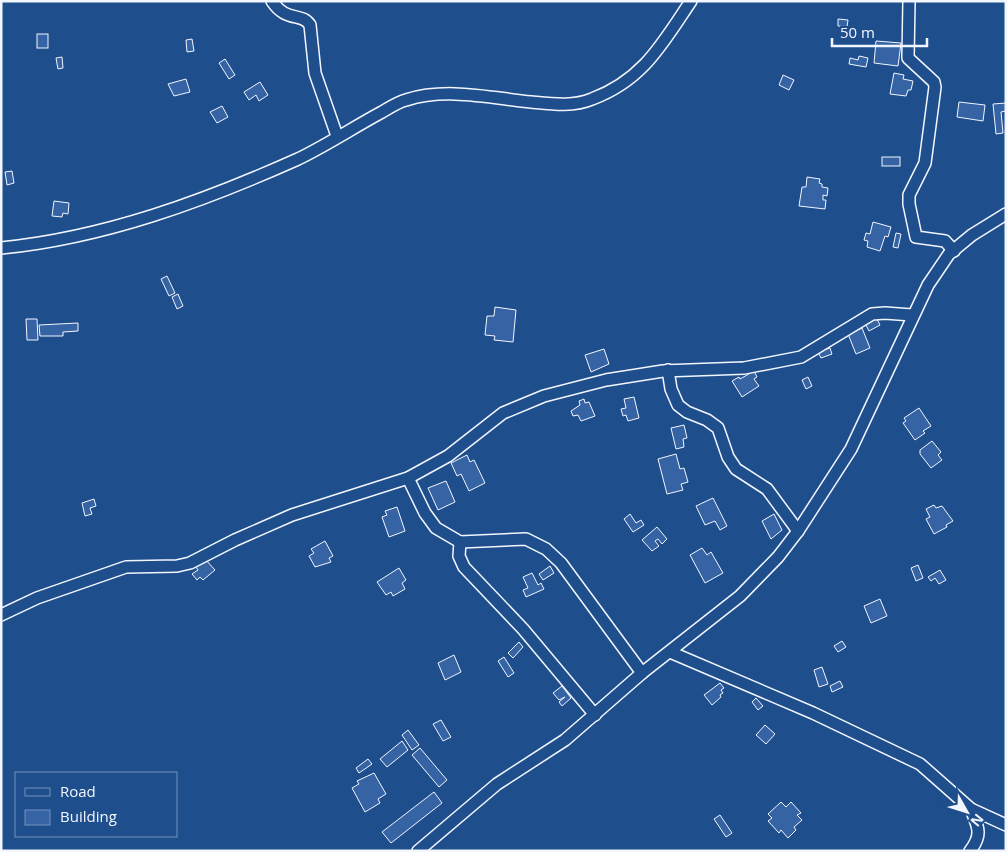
<svg xmlns="http://www.w3.org/2000/svg" width="1007" height="852" font-family="'Open Sans',sans-serif">
<style>
.building{fill:#3563a3;stroke:#f2f6ff}
.lines{fill:none;stroke-linecap:round;stroke-linejoin:round}
.minor-casing{stroke:#f2f6ff;stroke-width:14}
.minor{stroke:#1f4e8c;stroke-width:11}
</style>
<rect width="100%" height="100%" fill="#1f4e8c"/>
<g class="building">
<path d="M 838,19 L 848,20 L 847,27 L 838,26 Z"/>
<rect x="37" y="34" width="11" height="14"/>
<path d="M 192,39 L 194,51 L 187,52 L 186,40 Z"/>
<path d="M 876,41 L 901,43 L 898,66 L 874,63 Z"/>
<path d="M 859,56 L 868,58 L 866,67 L 849,64 L 850,58 L 858,60 Z"/>
<path d="M 62,57 L 63,68 L 58,69 L 56,58 Z"/>
<path d="M 225,59 L 235,75 L 229,79 L 219,63 Z"/>
<path d="M 894,73 L 904,75 L 903,79 L 913,81 L 911,90 L 908,90 L 906,96 L 890,94 Z"/>
<path d="M 783,75 L 794,80 L 789,90 L 779,85 Z"/>
<path d="M 186,79 L 190,92 L 174,96 L 168,84 Z"/>
<path d="M 260,82 L 268,95 L 259,101 L 256,95 L 249,100 L 244,92 Z"/>
<path d="M 959,102 L 985,105 L 983,121 L 957,117 Z"/>
<path d="M 1006,103 L 1006,111 L 1001,112 L 1003,133 L 996,134 L 993,104 Z"/>
<path d="M 222,106 L 228,117 L 217,123 L 210,112 Z"/>
<rect x="882" y="157" width="18" height="9"/>
<path d="M 12,171 L 14,183 L 7,185 L 5,172 Z"/>
<path d="M 807,177 L 820,179 L 819,183 L 822,184 L 822,187 L 828,188 L 827,196 L 823,195 L 823,200 L 826,200 L 825,209 L 799,206 L 802,187 L 806,187 Z"/>
<path d="M 54,201 L 69,203 L 68,214 L 63,213 L 62,217 L 52,216 Z"/>
<path d="M 873,222 L 891,227 L 888,237 L 885,236 L 880,251 L 867,247 L 868,241 L 864,240 L 866,233 L 870,234 Z"/>
<path d="M 896,233 L 901,234 L 898,248 L 893,247 Z"/>
<path d="M 167,276 L 175,293 L 169,296 L 161,279 Z"/>
<path d="M 178,294 L 183,306 L 177,309 L 172,297 Z"/>
<path d="M 495,307 L 516,310 L 513,342 L 494,340 L 495,336 L 485,335 L 487,316 L 494,316 Z"/>
<path d="M 875,315 L 880,325 L 869,331 L 864,321 Z"/>
<path d="M 26,319 L 37,319 L 38,340 L 27,340 Z"/>
<path d="M 78,323 L 78,331 L 63,332 L 63,336 L 40,336 L 39,325 Z"/>
<path d="M 862,328 L 870,348 L 856,354 L 848,334 Z"/>
<path d="M 830,348 L 832,354 L 821,358 L 818,352 Z"/>
<path d="M 604,349 L 609,364 L 591,372 L 585,355 Z"/>
<path d="M 754,371 L 757,377 L 754,379 L 759,386 L 742,397 L 732,381 L 739,377 L 740,379 Z"/>
<path d="M 808,377 L 812,386 L 806,389 L 802,380 Z"/>
<path d="M 634,397 L 639,418 L 628,421 L 626,415 L 623,416 L 621,409 L 626,408 L 624,399 Z"/>
<path d="M 584,399 L 585,403 L 589,402 L 595,416 L 581,421 L 578,415 L 573,416 L 571,411 L 580,405 L 579,401 Z"/>
<path d="M 919,408 L 931,426 L 923,431 L 925,433 L 915,440 L 903,423 L 906,421 L 904,418 Z"/>
<path d="M 684,425 L 687,438 L 683,439 L 684,447 L 676,449 L 671,428 Z"/>
<path d="M 932,441 L 941,452 L 938,455 L 942,460 L 931,468 L 920,454 L 920,450 Z"/>
<path d="M 676,454 L 680,469 L 684,468 L 688,482 L 681,484 L 683,490 L 667,494 L 658,459 Z"/>
<path d="M 467,455 L 470,462 L 474,460 L 485,483 L 469,491 L 461,474 L 457,476 L 451,463 Z"/>
<path d="M 446,481 L 455,502 L 438,510 L 428,488 Z"/>
<path d="M 713,498 L 727,526 L 720,530 L 715,521 L 705,525 L 696,506 Z"/>
<path d="M 94,499 L 96,506 L 90,508 L 92,514 L 85,516 L 82,503 Z"/>
<path d="M 934,505 L 936,508 L 942,506 L 953,521 L 946,525 L 947,527 L 934,534 L 926,519 L 930,517 L 926,509 Z"/>
<path d="M 397,507 L 405,531 L 389,537 L 382,517 L 387,515 L 385,511 Z"/>
<path d="M 630,514 L 636,523 L 641,520 L 644,525 L 633,532 L 624,519 Z"/>
<path d="M 774,514 L 782,530 L 771,539 L 762,521 Z"/>
<path d="M 657,527 L 667,539 L 662,544 L 658,539 L 655,541 L 659,546 L 652,551 L 642,540 Z"/>
<path d="M 325,541 L 333,556 L 329,558 L 331,562 L 315,567 L 309,556 L 314,553 L 311,549 Z"/>
<path d="M 702,548 L 707,555 L 711,552 L 723,573 L 705,583 L 690,555 Z"/>
<path d="M 205,559 L 215,570 L 203,580 L 200,577 L 197,580 L 192,574 L 198,570 L 196,567 Z"/>
<path d="M 918,565 L 923,578 L 916,581 L 911,568 Z"/>
<path d="M 550,566 L 554,573 L 543,580 L 539,574 Z"/>
<path d="M 399,568 L 406,580 L 402,583 L 405,589 L 393,596 L 391,592 L 386,595 L 377,582 Z"/>
<path d="M 940,570 L 946,580 L 939,584 L 935,578 L 931,581 L 928,577 Z"/>
<path d="M 532,573 L 538,585 L 541,583 L 544,589 L 526,597 L 523,590 L 528,588 L 523,577 Z"/>
<path d="M 880,599 L 887,616 L 871,623 L 864,606 Z"/>
<path d="M 842,641 L 846,647 L 838,652 L 834,646 Z"/>
<path d="M 519,642 L 523,647 L 513,658 L 508,653 Z"/>
<path d="M 454,655 L 461,672 L 445,680 L 438,663 Z"/>
<path d="M 504,657 L 514,673 L 508,677 L 498,661 Z"/>
<path d="M 822,667 L 828,684 L 819,687 L 814,670 Z"/>
<path d="M 840,681 L 843,687 L 832,692 L 830,686 Z"/>
<path d="M 720,683 L 724,688 L 721,690 L 723,693 L 720,695 L 721,697 L 712,705 L 704,695 Z"/>
<path d="M 562,686 L 571,698 L 562,706 L 559,702 L 565,697 L 559,700 L 553,693 Z"/>
<path d="M 756,698 L 763,706 L 758,710 L 752,702 Z"/>
<path d="M 441,720 L 451,737 L 443,741 L 433,724 Z"/>
<path d="M 765,725 L 775,734 L 766,744 L 756,735 Z"/>
<path d="M 408,730 L 419,745 L 412,750 L 402,735 Z"/>
<path d="M 402,741 L 408,750 L 387,767 L 380,759 Z"/>
<path d="M 420,748 L 447,780 L 439,787 L 412,755 Z"/>
<path d="M 368,759 L 372,764 L 359,773 L 356,768 Z"/>
<path d="M 374,773 L 386,794 L 378,799 L 380,803 L 365,812 L 352,788 L 359,784 L 357,781 Z"/>
<path d="M 434,792 L 442,803 L 391,843 L 382,832 Z"/>
<path d="M 781,802 L 786,807 L 791,802 L 801,813 L 797,815 L 802,820 L 794,827 L 796,830 L 788,838 L 781,830 L 779,833 L 768,821 L 772,818 L 768,814 Z"/>
<path d="M 720,815 L 732,833 L 726,837 L 714,819 Z"/>
</g>
<g class="lines">
<defs>
<g id="minor">
<path d="M 272,1 C 286,23 302,12 310,25 L 315,73 L 337,136"/>
<path d="M 909,1 L 908,58 L 934,82 L 935,87 L 925,163 L 909,195 L 909,204 L 916,237 L 945,241 L 954,251"/>
<path d="M 1,248 C 104,238 204,201 298,159 C 327,145 354,127 382,112 C 389,108 398,102 406,100 C 446,87 491,98 531,102 C 552,104 573,107 592,99 C 643,80 662,44 691,1"/>
<path d="M 668,370 L 671,389 L 678,405 L 687,412 L 707,420 L 718,428 L 728,457 L 736,469 L 767,489 L 798,531"/>
<path d="M 408,478 L 425,513 L 436,528 L 460,542 L 459,556 L 464,567 L 523,629 L 595,715"/>
<path d="M 460,542 L 526,539 L 546,549 L 561,563 L 642,673"/>
<path d="M 1,615 L 37,598 L 126,567 L 177,566 L 190,563 L 235,540 L 292,515 L 408,478 L 448,456 L 503,413 L 544,396 L 606,380 L 663,371 L 744,368 L 801,357 L 872,314 L 885,313 L 912,315"/>
<path d="M 670,652 L 813,713 L 920,764 L 971,809 L 1006,825"/>
<path d="M 418,851 L 497,784 L 565,740 L 642,673 L 740,596 L 778,557 L 798,531 L 851,449 L 928,285 L 949,254 L 972,235 L 1006,214"/>
<path d="M 970,851 C 983,834 978,827 971,809"/>
</g>
</defs>
<use href="#minor" class="minor-casing"/>
<use href="#minor" class="minor"/>
</g>
<rect width="1007" height="852" fill="none" stroke="#f2f6ff" stroke-width="5"/>
<rect x="15" y="772" width="162" height="65" fill="#1f4e8c" stroke="#7391ba"/>
<rect x="25" y="788" width="25" height="8" fill="#1f4e8c" stroke="#7391ba"/>
<text x="60" y="797" font-size="15" fill="#f2f6ff">Road</text>
<rect x="25" y="810" width="25" height="15" fill="#3563a3" stroke="#7391ba"/>
<text x="60" y="822" font-size="15" fill="#f2f6ff">Building</text>
<g transform="translate(967 812) rotate(129)" stroke="#1f4e8c" stroke-width="4" paint-order="stroke">
<path d="M0-4L9 19L0 12L-9 19Z" fill="#f2f6ff"/>
<text y="-8" font-size="14" font-weight="bold" text-anchor="middle" fill="#f2f6ff">N</text>
</g>
<path d="M832 38v8h95v-8" fill="none" stroke="#f2f6ff" stroke-width="2.5"/>
<text x="840" y="38" font-size="15" fill="#f2f6ff" stroke="#1f4e8c" stroke-width="4" paint-order="stroke">50 m</text>
</svg>
